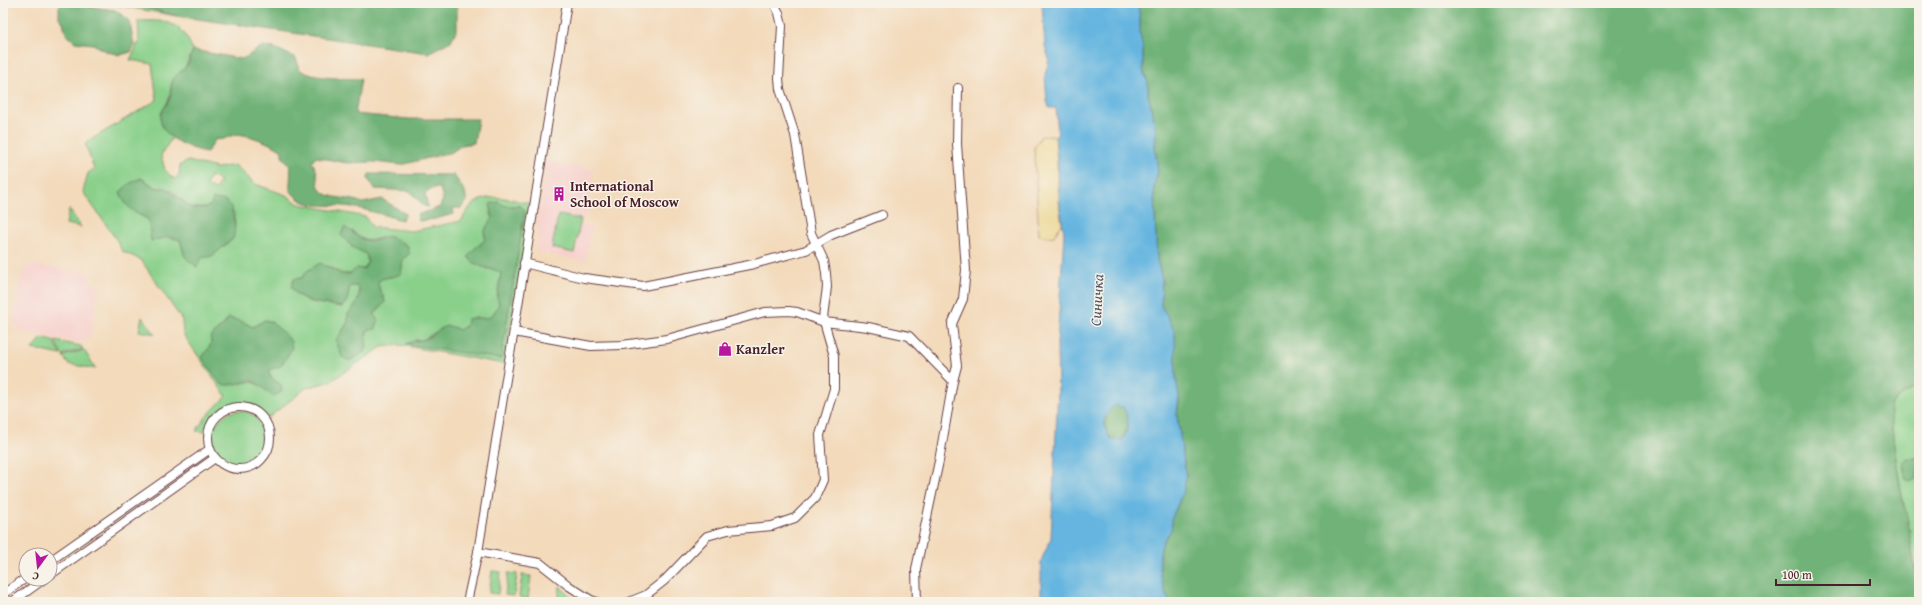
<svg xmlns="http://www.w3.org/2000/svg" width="1922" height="605" font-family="'Gentium Book Plus',serif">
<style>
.built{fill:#f7d0cc}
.green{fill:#8ad08b;stroke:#6a785b;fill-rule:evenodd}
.forest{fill:#6fb277;stroke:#5c6851}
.sand{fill:#eeda9e;stroke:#9c7c64}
.water{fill:#65b5e0;stroke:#586a86;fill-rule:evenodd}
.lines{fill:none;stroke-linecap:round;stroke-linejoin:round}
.minor-casing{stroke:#633b41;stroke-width:10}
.minor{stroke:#fff;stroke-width:8}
.labels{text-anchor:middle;stroke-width:3;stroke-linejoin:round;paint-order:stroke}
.poi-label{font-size:14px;font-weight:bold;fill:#4a1f2b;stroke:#f7f3e8;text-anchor:start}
.water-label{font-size:15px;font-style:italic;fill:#53546a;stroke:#f7f3e8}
</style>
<rect width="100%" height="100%" fill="#f7f3e8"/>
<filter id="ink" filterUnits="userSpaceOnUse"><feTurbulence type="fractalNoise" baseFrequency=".025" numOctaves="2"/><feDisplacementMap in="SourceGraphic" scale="8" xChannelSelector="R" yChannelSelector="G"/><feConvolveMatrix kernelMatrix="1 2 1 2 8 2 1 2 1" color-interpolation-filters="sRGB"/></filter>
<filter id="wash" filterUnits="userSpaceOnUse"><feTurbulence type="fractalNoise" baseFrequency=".012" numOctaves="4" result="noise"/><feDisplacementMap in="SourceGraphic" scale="16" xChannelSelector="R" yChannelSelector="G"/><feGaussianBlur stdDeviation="0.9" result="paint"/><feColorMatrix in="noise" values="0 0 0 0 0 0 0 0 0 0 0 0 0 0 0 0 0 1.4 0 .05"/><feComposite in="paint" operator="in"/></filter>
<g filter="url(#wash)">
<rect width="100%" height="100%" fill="#f3dabb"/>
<g class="built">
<path d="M 547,161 L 594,170 L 586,213 L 580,225 L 592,226 L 585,261 L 536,252 L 540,229 L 536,228 Z"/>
<path d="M 31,264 L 89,274 L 92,277 L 90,283 L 97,285 L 99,289 L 90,337 L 81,343 L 22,332 L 20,327 L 13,324 L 22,271 Z"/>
</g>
<g class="green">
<path d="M 105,3 L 130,3 L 176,16 Z"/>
<path d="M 138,21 C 168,20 181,21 193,50 L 185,68 L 175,77 L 170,90 L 170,97 L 161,114 L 167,133 L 172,138 L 161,155 L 165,170 L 174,179 L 179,175 L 180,165 L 188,161 L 217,168 L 235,165 L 255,184 L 286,195 L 299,204 L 366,217 L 372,227 L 412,231 L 461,221 C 464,216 467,211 470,207 C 486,190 513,200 531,204 L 504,364 L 400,345 L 382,347 L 331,381 L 306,388 L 267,419 C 246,396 213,400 205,432 L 196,431 L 205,418 L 226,396 L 183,334 L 182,320 L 141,260 L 122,251 L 116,239 L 83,192 L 88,173 L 94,169 L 85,143 L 157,100 L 152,64 L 130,60 L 139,41 ZM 211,176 L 220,181 L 215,190 L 206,185 ZM 141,178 L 157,188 L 172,191 L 191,208 L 205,208 L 211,205 L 234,213 L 235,226 L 233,239 L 212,256 L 205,256 L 199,260 L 185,257 L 180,240 L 150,226 L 148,219 L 135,213 L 129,184 ZM 498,202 L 505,206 L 521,206 L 525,211 L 501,359 L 414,340 L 423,340 L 437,331 L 459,331 L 475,317 C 488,321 493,316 499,304 L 497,297 L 501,273 L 494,269 L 487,269 L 472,251 L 485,240 L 484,232 L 493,219 L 490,211 ZM 352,230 C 363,244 372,241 386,236 L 403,259 L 401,274 C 392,278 386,276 378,281 C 378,289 383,294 385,302 C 370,316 366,334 363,353 L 356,356 L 336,341 L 348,322 L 348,314 C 356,304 362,299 358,286 L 350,285 L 347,301 L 342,307 L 310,302 L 296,294 L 294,279 L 302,278 L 307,271 L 328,266 L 342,274 L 350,274 L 356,268 L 364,269 L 368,262 L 366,254 ZM 228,318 L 241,321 L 253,327 L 265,320 L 272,322 L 291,342 L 281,366 L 269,370 L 270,377 L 281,385 L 273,396 C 263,389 254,377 241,384 L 205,353 C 212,347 210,340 215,333 C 219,327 225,325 228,318 Z"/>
<path d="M 69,209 L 81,227 L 66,224 Z"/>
<path d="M 558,215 L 581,219 L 574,253 L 552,248 Z"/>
<path d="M 142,317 L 155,334 L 139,331 Z"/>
<path d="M 42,338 L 53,341 L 61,355 L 32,349 Z"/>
<path d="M 55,341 L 81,346 L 83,349 L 62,355 Z"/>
<path d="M 84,350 L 96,369 L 68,364 L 63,356 Z"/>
<path d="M 1919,387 L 1919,461 L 1916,458 L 1903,464 L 1906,479 L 1917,475 L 1919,469 L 1919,580 C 1913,560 1911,540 1907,520 C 1899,481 1893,443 1890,404 L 1913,388 Z"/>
<circle cx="239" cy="438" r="27"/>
<path d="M 492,571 L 501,572 L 498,594 L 489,593 Z"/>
<path d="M 508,573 L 517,574 L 514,596 L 505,595 Z"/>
<path d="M 522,575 L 531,576 L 528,599 L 519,597 Z"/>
<path d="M 560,586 L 571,597 L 580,602 L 558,602 Z"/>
</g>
<g class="forest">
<path d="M 63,3 L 115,10 L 126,18 L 130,23 L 134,46 L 131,52 L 120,55 L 108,52 L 93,44 L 75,42 L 66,34 L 63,22 L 59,18 L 59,6 Z"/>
<path d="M 130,3 L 457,3 L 457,29 L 451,41 L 428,53 L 177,16 Z"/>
<path d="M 1138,3 L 1919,3 L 1919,387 L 1913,388 L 1890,404 L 1893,441 L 1900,487 L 1908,522 L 1913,561 L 1919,580 L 1919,602 L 1170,602 C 1161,588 1156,558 1163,542 C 1167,532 1174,533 1171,520 L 1179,503 L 1186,476 L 1177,415 L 1179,402 L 1174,355 L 1175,333 L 1168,317 L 1161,306 L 1162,279 L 1157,260 L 1154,194 L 1154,185 L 1158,172 L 1155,148 L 1156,128 L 1148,95 L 1148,83 L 1143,70 L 1143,49 L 1140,34 L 1140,22 Z"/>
<path d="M 264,46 L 277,49 L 296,58 L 300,70 C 313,79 344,78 361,79 L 355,114 L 409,119 L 478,119 L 474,143 L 462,145 L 452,152 L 401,165 L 374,162 L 347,163 L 316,157 L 312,162 C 314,166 317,170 317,174 C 318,178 317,182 319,187 C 326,201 350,196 362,203 L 382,199 L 406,214 L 402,220 C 383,215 363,208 344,206 C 324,204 304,210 290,190 C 289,177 295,166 282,157 L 282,151 C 273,144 244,132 234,135 C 226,137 224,141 216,139 L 207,152 C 192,150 156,136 161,115 C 162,109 168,104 170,98 C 172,91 169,84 175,77 C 179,72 184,70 188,64 C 190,60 191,55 193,50 L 242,59 C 250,56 255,49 264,46 Z"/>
<path d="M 369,174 L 454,175 L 465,192 L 467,201 L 461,208 L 453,208 L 454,214 L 435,219 L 419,221 L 417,215 L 440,207 L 443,199 L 440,188 L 432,188 L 425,193 L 428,207 L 422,205 L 410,191 L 375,189 L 368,179 Z"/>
<path d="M 141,178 L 156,188 L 166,188 L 191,208 L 205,208 L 211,205 L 213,199 C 232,200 231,205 234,221 C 235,228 235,232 233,239 C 228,242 214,255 212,256 C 202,259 202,254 197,267 L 185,257 L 180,240 L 169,237 L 151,241 L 148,219 C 134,213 125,207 120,192 L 129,184 Z"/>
<path d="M 498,202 L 505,206 L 521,206 L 525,210 L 501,359 L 406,344 C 414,340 418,342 425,339 C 440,334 441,319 459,330 L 466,326 L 467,319 C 485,315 489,325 499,304 L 497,297 L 501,273 C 488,265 480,271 468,257 L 472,251 L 485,240 C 484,230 486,225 493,218 L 490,204 Z"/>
<path d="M 344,227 C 353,231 361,242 372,241 C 376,241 380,238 384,237 C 392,235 401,242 408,246 L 409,254 L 403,259 L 401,274 C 392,278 386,276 378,281 C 378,289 383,294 385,302 L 374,314 L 378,321 L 376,329 L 367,330 L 366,338 L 367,346 L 363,353 L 349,361 L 342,357 L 336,341 L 348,322 L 348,314 C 356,304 362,299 358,286 L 350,286 L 347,301 L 342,307 C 324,303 302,304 291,287 L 294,279 L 302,278 L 307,271 L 320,263 L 342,274 L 350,274 L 356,268 L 364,269 L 368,262 L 366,254 L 352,247 L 341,235 Z"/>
<path d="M 228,318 L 241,321 L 253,327 L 265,320 L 272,322 L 287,336 L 291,342 L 292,348 L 281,366 L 269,370 L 270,377 L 281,385 L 282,391 L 273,397 C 267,392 259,383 252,381 C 245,379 235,388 221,384 L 202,358 C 206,349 214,347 210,337 L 225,324 Z"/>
<path d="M 1114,406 L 1123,407 C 1130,418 1129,430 1122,440 L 1111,439 C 1102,427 1102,416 1114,406 Z"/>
<path d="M 1909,458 L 1916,458 L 1919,461 L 1919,469 L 1915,480 L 1910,481 L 1906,479 L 1903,464 L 1905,459 Z"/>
</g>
<path class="sand" d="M 1041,136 L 1055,136 C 1058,165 1057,195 1062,224 L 1054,236 L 1049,237 L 1039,235 L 1034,148 Z"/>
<path class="water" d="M 1042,3 L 1138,3 L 1140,22 L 1140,34 L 1143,49 L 1143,70 L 1148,83 L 1148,95 L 1156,128 L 1155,148 L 1158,172 L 1154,185 L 1154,194 L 1157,260 L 1162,279 L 1161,306 L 1168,317 L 1175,333 L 1176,379 L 1179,395 L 1177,415 L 1186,476 L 1184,490 L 1171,520 C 1174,533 1167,532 1163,542 C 1156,558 1161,588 1170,602 L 1041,602 L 1041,561 L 1051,538 L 1058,389 L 1057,344 L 1064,233 L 1060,208 L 1058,166 L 1055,136 L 1058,135 L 1056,108 L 1049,108 L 1047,101 L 1045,75 L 1049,59 L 1045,46 ZM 1114,406 L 1123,407 C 1130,418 1129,430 1122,440 L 1111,439 C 1102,427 1102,416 1114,406 Z"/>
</g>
<g filter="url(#ink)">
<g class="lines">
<defs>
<g id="minor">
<path d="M 524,263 L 584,278 L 643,286 L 754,264 L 806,250 L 831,235 L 882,215"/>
<path d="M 514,332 L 591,346 L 622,345 L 667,339 L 765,312 L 789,311 L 797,312 L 824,322 L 868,327 L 909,336 L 953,381"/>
<circle cx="239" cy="438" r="31"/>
<path d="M 478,552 L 540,563 L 569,586 L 591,600 L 597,602"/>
<path d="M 50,561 L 210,449"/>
<path d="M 50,575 L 215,458"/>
<path d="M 3,594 L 26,578"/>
<path d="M 12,602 L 44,579"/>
<path d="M 467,602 L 478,552 L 567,3"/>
<path d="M 629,602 L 646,595 L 665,580 L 707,536 L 728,530 L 772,526 L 795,518 L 815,498 L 823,480 L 820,435 L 834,389 L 834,356 L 823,318 L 827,287 L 826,273 L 824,261 L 811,233 L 795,135 L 780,89 L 779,78 L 782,26 L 779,13 L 774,3"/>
<path d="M 917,602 L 916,569 L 939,461 L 953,381 L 957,366 L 952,324 L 963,299 L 966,270 L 957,144 L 958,88"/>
</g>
</defs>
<use href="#minor" class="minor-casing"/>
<use href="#minor" class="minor"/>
</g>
</g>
<defs>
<symbol id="building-bare" viewBox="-9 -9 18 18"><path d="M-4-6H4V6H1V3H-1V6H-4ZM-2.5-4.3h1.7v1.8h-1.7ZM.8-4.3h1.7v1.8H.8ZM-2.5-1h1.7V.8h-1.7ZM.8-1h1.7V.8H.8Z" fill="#b5179e" stroke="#f7f3e8" stroke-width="2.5" paint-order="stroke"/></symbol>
<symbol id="shop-bare" viewBox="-9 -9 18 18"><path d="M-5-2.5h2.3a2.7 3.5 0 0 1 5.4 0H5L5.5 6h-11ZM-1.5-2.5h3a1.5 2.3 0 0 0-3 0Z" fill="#b5179e" stroke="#f7f3e8" stroke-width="2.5" paint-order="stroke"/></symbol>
</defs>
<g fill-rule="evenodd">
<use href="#building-bare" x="549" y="184" width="20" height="20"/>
<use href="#shop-bare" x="715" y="339" width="20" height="20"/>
</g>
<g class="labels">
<g class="poi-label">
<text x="570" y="191">International<tspan x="570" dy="16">School of Moscow</tspan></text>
<text x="736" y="354">Kanzler</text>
</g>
<g class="water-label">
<text transform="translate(1097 300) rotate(-87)" y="5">Синичка</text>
</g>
</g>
<rect width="1922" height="605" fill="none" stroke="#f7f3e8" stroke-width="16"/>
<g transform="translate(38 567) rotate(195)"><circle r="19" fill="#f7f3e8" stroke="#b29e9c"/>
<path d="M0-3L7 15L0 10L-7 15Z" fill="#b5179e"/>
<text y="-6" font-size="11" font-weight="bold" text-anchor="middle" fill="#4a1f2b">С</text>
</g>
<path d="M1776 579v6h94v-6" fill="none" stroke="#4a1f2b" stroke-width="2"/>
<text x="1782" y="579" font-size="12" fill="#4a1f2b" stroke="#f7f3e8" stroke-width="3" paint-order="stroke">100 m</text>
</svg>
